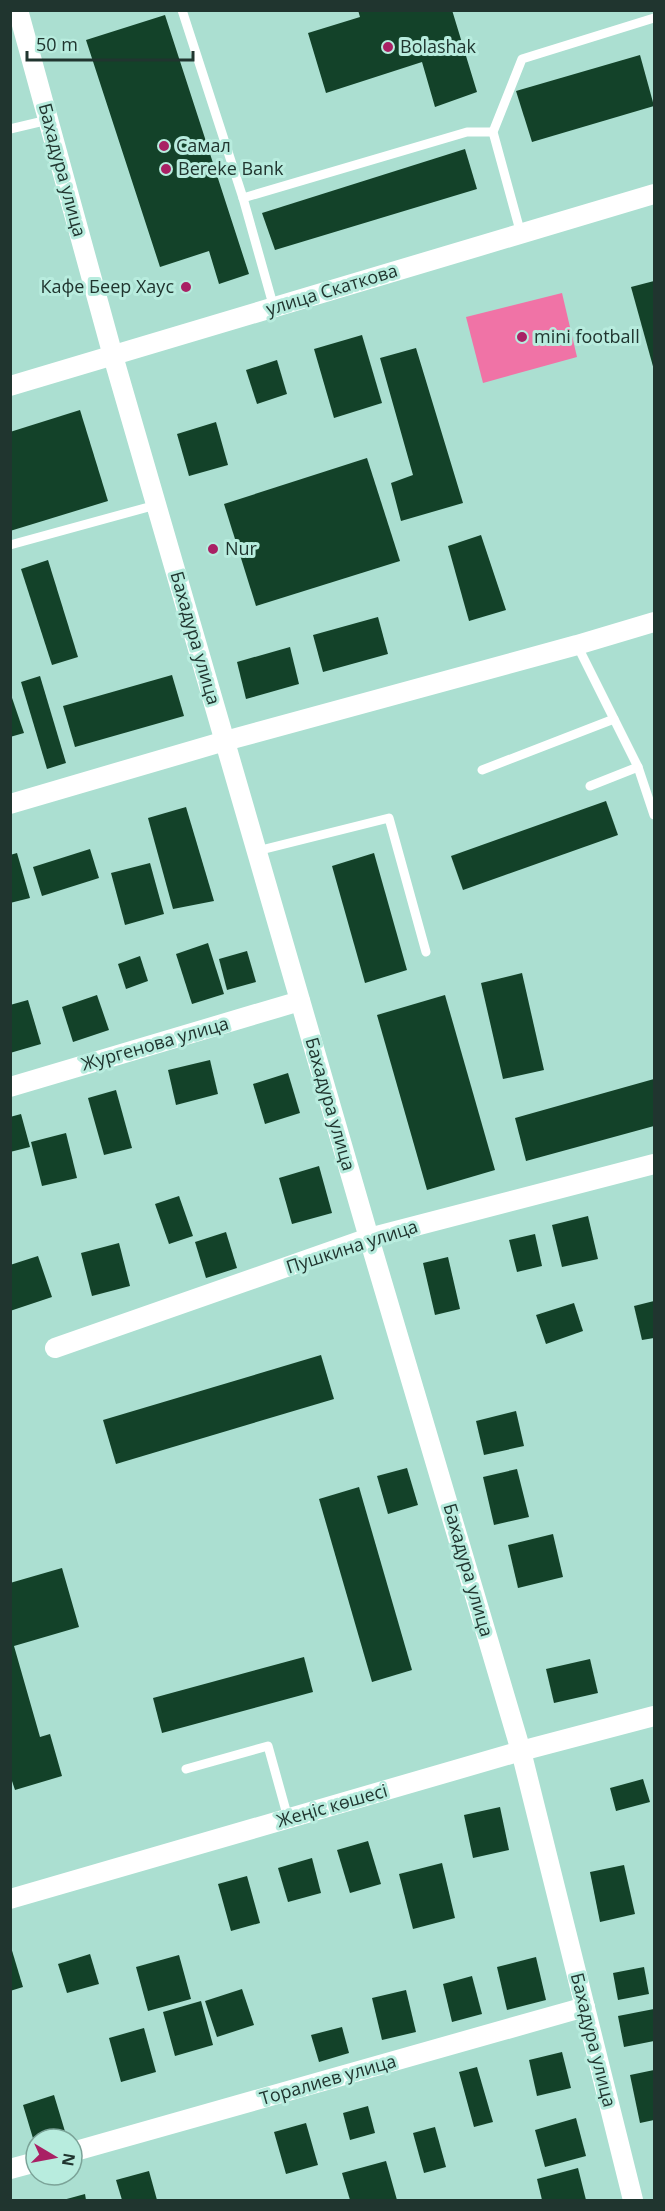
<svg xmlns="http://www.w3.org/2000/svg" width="665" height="2211" font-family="'Open Sans',sans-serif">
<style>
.green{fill:#f073a6}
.building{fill:#134229}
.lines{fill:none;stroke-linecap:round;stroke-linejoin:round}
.lane{stroke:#fff;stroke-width:9}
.street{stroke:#fff;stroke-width:20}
.poi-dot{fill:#a92064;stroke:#b8ecde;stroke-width:2}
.labels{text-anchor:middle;stroke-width:6;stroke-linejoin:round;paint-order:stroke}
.poi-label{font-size:18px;fill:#20352f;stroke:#b8ecde;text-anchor:start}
.street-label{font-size:18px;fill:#20352f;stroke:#b8ecde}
</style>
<rect width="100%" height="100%" fill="#abdfd1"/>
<path class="green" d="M 562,293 L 577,357 L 483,383 L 466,317 Z"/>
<g class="building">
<path d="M 358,10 L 452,10 L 477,92 L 435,107 L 422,62 L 326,93 L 308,33 L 360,17 Z"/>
<path d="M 165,15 L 249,274 L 219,284 L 209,251 L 160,267 L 86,40 Z"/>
<path d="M 640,55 L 654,106 L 532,142 L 516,91 Z"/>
<path d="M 465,149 L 477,189 L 275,250 L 262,213 Z"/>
<path d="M 654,281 L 654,370 L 631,287 Z"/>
<path d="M 362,335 L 382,403 L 334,418 L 314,349 Z"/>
<path d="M 416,348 L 463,503 L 401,521 L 391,483 L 413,475 L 380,358 Z"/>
<path d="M 277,360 L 287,394 L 257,404 L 246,370 Z"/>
<path d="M 80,410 L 108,501 L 10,531 L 10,432 Z"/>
<path d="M 216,422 L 228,465 L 189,476 L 177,434 Z"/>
<path d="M 367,458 L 400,561 L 256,606 L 224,504 Z"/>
<path d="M 481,535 L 506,610 L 469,621 L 448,546 Z"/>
<path d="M 48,560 L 78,657 L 52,665 L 21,569 Z"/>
<path d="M 378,617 L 388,654 L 323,672 L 313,635 Z"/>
<path d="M 290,647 L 299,684 L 246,699 L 237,662 Z"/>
<path d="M 172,675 L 184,716 L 75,747 L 63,706 Z"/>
<path d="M 40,676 L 66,763 L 47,769 L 21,682 Z"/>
<path d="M 10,692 L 24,733 L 10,737 Z"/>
<path d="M 606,801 L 618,835 L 463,890 L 451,856 Z"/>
<path d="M 186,807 L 214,901 L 173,909 L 148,818 Z"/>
<path d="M 90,849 L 99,878 L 42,896 L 33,867 Z"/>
<path d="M 17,853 L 30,898 L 10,903 L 10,855 Z"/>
<path d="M 374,853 L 407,970 L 365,983 L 332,866 Z"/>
<path d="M 150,863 L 164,914 L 125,925 L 111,873 Z"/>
<path d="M 208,943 L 224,994 L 192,1004 L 176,954 Z"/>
<path d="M 247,951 L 256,982 L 227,990 L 219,959 Z"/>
<path d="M 140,956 L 148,981 L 126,989 L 118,964 Z"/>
<path d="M 522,973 L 544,1070 L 503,1079 L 481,983 Z"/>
<path d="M 97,995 L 109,1030 L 73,1042 L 62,1007 Z"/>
<path d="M 445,995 L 495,1170 L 427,1190 L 377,1015 Z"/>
<path d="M 28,1000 L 41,1044 L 10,1053 L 10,1005 Z"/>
<path d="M 210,1060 L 218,1094 L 176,1105 L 168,1070 Z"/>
<path d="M 288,1073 L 300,1113 L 265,1124 L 253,1084 Z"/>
<path d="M 654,1079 L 654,1126 L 526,1161 L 515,1118 Z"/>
<path d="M 116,1090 L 132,1148 L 104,1155 L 88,1098 Z"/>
<path d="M 21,1114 L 30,1147 L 10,1152 L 10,1117 Z"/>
<path d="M 66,1133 L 77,1178 L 42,1186 L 31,1142 Z"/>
<path d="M 319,1166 L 332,1213 L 292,1224 L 279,1178 Z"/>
<path d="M 179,1196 L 193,1236 L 169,1244 L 155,1204 Z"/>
<path d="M 588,1216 L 598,1259 L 562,1267 L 552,1225 Z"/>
<path d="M 226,1232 L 237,1268 L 206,1278 L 195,1242 Z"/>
<path d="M 535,1234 L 542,1266 L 517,1272 L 509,1240 Z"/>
<path d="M 119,1243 L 130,1286 L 92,1296 L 81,1253 Z"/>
<path d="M 38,1256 L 52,1297 L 10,1311 L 10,1265 Z"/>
<path d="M 448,1257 L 460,1309 L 435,1315 L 423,1263 Z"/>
<path d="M 654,1301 L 654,1338 L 642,1340 L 634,1306 Z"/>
<path d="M 574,1303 L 583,1331 L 546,1344 L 536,1315 Z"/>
<path d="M 321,1355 L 334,1399 L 116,1464 L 103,1420 Z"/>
<path d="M 516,1411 L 524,1446 L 484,1455 L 476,1421 Z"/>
<path d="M 407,1468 L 418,1505 L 388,1514 L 377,1476 Z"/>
<path d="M 517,1469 L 529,1517 L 494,1525 L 483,1477 Z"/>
<path d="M 359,1487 L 412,1670 L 372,1682 L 319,1499 Z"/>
<path d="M 553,1534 L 563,1577 L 518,1588 L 508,1545 Z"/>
<path d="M 62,1568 L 79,1627 L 14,1646 L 40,1737 L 50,1734 L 62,1776 L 15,1790 L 10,1775 L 10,1583 Z"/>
<path d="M 304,1657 L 313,1692 L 162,1733 L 153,1698 Z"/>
<path d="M 590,1659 L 598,1693 L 554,1703 L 546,1669 Z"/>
<path d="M 643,1779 L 650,1802 L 616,1811 L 610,1788 Z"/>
<path d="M 500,1807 L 509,1850 L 473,1858 L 464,1815 Z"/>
<path d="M 368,1841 L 381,1884 L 350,1893 L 337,1850 Z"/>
<path d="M 312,1858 L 321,1893 L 288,1902 L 278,1868 Z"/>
<path d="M 442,1863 L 455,1918 L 413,1929 L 399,1874 Z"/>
<path d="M 624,1865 L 635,1914 L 600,1922 L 590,1872 Z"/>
<path d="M 247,1876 L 260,1923 L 231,1931 L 218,1884 Z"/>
<path d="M 10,1944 L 23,1987 L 10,1991 Z"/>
<path d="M 90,1954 L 99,1984 L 67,1993 L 58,1964 Z"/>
<path d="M 179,1955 L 191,1999 L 148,2011 L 136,1967 Z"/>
<path d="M 536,1957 L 546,2000 L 507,2010 L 497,1967 Z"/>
<path d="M 644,1967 L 649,1994 L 618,2000 L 613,1973 Z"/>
<path d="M 472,1976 L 482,2014 L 452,2022 L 443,1984 Z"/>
<path d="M 242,1989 L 254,2025 L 217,2037 L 205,2001 Z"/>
<path d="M 406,1990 L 416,2032 L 382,2040 L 372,1998 Z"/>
<path d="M 201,2001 L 213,2045 L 175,2056 L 163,2012 Z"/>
<path d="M 654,2009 L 654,2041 L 624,2047 L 618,2016 Z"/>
<path d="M 342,2027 L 349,2053 L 319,2062 L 311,2035 Z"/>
<path d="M 144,2028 L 156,2072 L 121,2082 L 109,2038 Z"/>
<path d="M 562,2052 L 571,2088 L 537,2096 L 529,2060 Z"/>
<path d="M 477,2067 L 493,2122 L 474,2127 L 459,2072 Z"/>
<path d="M 654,2070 L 654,2120 L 640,2123 L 630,2075 Z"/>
<path d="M 54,2095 L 67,2138 L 36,2139 L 35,2145 L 23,2105 Z"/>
<path d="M 368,2106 L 375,2133 L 350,2140 L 343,2113 Z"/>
<path d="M 576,2118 L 586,2156 L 545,2167 L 535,2130 Z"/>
<path d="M 306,2123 L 318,2165 L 286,2174 L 274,2132 Z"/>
<path d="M 435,2127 L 446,2167 L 424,2173 L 413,2133 Z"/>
<path d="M 386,2161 L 397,2200 L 350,2200 L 342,2173 Z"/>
<path d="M 578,2168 L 586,2200 L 542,2200 L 537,2179 Z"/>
<path d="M 149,2171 L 157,2200 L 122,2200 L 116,2180 Z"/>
<path d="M 85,2194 L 86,2200 L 63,2200 Z"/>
</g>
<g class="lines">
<g class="lane">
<path d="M 182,10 L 243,198"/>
<path d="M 10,129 L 48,120"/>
<path d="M 521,234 L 493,132 L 522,59 L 654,18"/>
<path d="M 274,308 L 243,198 L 467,132 L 493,132"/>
<path d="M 10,545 L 156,505"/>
<path d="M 577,645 L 638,767 L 654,815"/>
<path d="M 482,770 L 614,719"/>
<path d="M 590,786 L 638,767"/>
<path d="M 257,851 L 389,818 L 426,952"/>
<path d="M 186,1769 L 268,1746 L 288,1818"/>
</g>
<g class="street">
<path d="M 18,10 L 113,356 L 369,1238 L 521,1751 L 633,2200"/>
<path d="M 10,386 L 654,194"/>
<path d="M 10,804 L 225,741 L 577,645 L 654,622"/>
<path d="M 10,1087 L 300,1001"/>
<path d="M 55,1348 L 369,1238 L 654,1164"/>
<path d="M 10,1899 L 521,1751 L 654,1716"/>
<path d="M 72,2152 L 585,2007"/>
<path d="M 10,2169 L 36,2162"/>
</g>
</g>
<g class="poi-dot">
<circle cx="388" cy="47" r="6"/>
<circle cx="164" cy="146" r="6"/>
<circle cx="166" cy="169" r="6"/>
<circle cx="186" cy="287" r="6"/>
<circle cx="522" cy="337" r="6"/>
<circle cx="213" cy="549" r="6"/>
</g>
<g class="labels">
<g class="poi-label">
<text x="400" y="53">Bolashak</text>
<text x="176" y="152">Самал</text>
<text x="178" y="175">Bereke Bank</text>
<text x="174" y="293" text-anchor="end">Кафе Беер Хаус</text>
<text x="534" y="343">mini football</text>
<text x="225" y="555">Nur</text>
</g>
<g class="street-label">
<text transform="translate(62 170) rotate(75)" y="6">Бахадура улица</text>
<text transform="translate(332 290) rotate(-17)" y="6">улица Скаткова</text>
<text transform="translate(195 638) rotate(74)" y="6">Бахадура улица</text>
<text transform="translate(155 1044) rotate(-16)" y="6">Жургенова улица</text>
<text transform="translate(330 1104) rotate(74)" y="6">Бахадура улица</text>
<text transform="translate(352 1247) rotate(-18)" y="6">Пушкина улица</text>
<text transform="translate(468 1570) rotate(74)" y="6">Бахадура улица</text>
<text transform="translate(332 1806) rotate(-16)" y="6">Жеңіс көшесі</text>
<text transform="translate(593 2040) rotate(76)" y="6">Бахадура улица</text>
<text transform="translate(328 2080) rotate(-16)" y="6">Торалиев улица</text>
</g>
</g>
<rect width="665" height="2211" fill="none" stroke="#20352f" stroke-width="24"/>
<g transform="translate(54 2157) rotate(100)"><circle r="28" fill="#b8ecde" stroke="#7ba398" stroke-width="1.5"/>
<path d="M0-4.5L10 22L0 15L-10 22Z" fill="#a92064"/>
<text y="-9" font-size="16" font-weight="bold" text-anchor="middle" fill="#20352f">N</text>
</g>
<path d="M27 51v9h166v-9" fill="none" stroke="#20352f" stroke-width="3"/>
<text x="36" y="51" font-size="18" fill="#20352f" stroke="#b8ecde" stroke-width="4.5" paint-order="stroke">50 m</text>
</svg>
